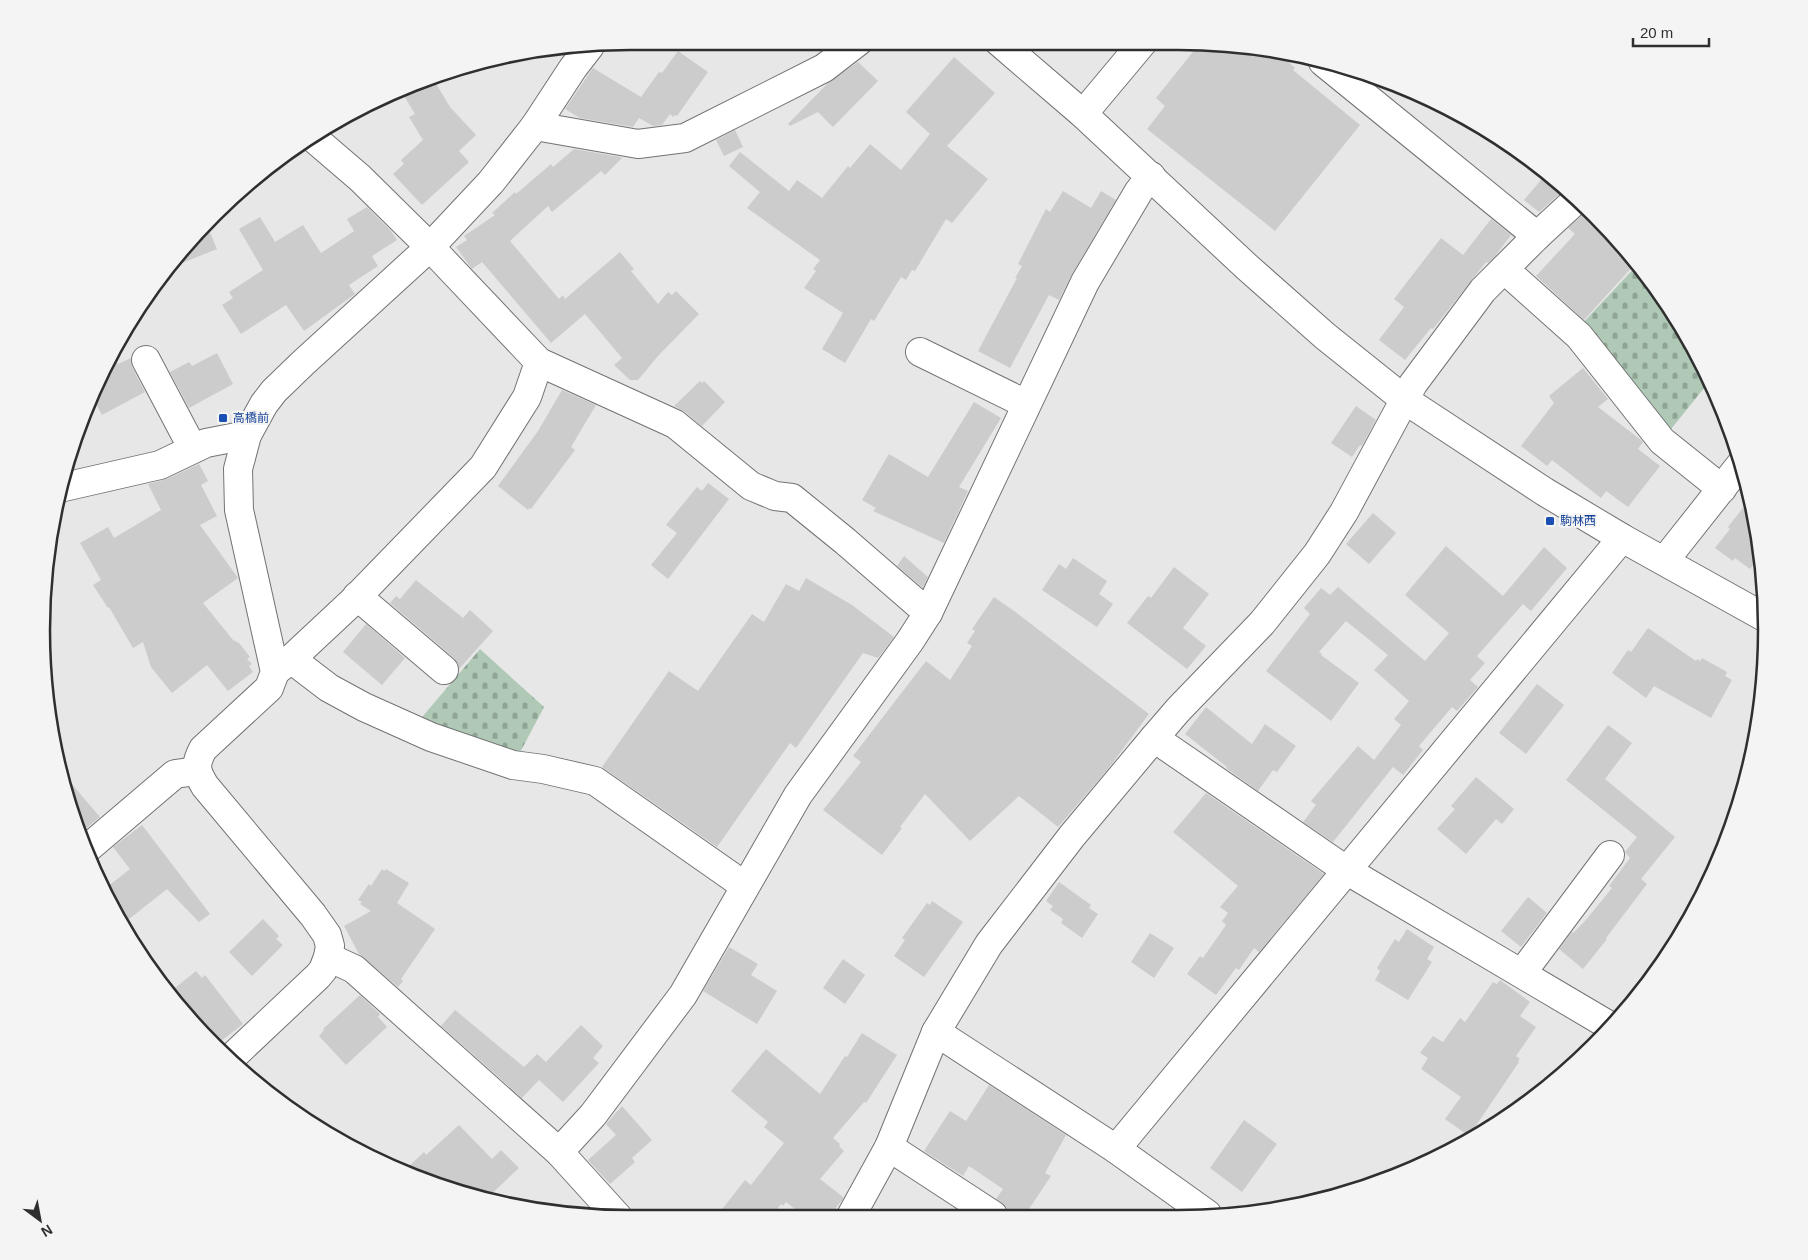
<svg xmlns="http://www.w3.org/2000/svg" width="1808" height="1260" font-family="Helvetica,'Noto Sans JP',sans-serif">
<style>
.cemetery{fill:url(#cemetery-stones)}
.building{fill:#cccccd}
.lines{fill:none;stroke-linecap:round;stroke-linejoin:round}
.minor-casing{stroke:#737374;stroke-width:30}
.minor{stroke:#fff;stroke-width:28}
.transit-dot{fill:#1a4fb4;stroke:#f4f4f5;stroke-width:2}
.labels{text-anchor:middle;stroke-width:4;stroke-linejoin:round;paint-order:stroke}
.transit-label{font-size:12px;fill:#164399;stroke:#f4f4f5;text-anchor:start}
.rim{fill:none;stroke:#2f2f30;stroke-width:2.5}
</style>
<defs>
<pattern id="cemetery-stones" width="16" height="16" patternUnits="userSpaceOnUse" patternTransform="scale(1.25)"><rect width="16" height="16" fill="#afc9b6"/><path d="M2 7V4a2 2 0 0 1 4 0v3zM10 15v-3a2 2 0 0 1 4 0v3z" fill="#8fa494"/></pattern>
</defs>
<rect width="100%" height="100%" fill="#e7e7e8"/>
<g class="cemetery">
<path d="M 1637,265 L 1688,335 L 1709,382 L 1667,434 L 1581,325 Z"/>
<path d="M 480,649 L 544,707 L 516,760 L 417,723 Z"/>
</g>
<g class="building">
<path d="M 1200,43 L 1293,53 L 1287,61 L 1295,68 L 1293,70 L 1360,125 L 1275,231 L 1147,129 L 1165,106 L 1156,98 Z"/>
<path d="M 678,51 L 708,72 L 677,116 L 675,115 L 673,117 L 670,114 L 662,125 L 653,126 L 639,118 L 633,127 L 580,118 L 565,109 L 593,68 L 641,97 L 659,72 L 662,73 Z"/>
<path d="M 954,57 L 995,93 L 947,146 L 988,179 L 952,223 L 946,219 L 915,271 L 912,270 L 906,280 L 901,277 L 874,321 L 871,319 L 845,363 L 822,349 L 843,313 L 804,288 L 816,271 L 813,269 L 820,260 L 747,208 L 760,192 L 729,166 L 740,152 L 789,191 L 797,180 L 822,198 L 848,166 L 850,168 L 870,144 L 901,170 L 930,134 L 906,112 Z"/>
<path d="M 858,62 L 878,81 L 833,127 L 818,112 L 790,126 L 788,124 L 828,83 Z"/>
<path d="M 432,77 L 450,107 L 476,135 L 459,151 L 469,162 L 422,205 L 393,174 L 404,164 L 401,160 L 423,140 L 409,117 L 415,114 L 400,89 Z"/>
<path d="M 735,130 L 743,147 L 724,156 L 716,140 Z"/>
<path d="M 574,149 L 620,157 L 622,158 L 605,175 L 601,171 L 552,212 L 548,206 L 510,241 L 559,299 L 563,295 L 565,299 L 620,252 L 634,269 L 631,271 L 658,304 L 668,292 L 672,295 L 676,291 L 699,314 L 658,356 L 638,380 L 630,380 L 614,365 L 622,358 L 585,314 L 551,343 L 482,262 L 472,269 L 456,247 L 467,240 L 464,236 L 495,215 L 492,213 L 515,192 L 516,194 L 551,164 L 553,167 Z"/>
<path d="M 1547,173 L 1565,189 L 1539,212 L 1524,200 Z"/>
<path d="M 1063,191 L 1091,208 L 1101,191 L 1116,200 L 1072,274 L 1059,300 L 1049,295 L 1010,368 L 978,351 L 1017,278 L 1015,278 L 1022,266 L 1018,264 L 1046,209 L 1050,212 Z"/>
<path d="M 367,207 L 391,231 L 397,240 L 372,256 L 378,266 L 349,285 L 355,294 L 304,331 L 286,305 L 241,334 L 222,305 L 233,298 L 229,292 L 263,270 L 239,229 L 260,217 L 275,242 L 303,225 L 321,253 L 354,231 L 347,219 Z"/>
<path d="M 1587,211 L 1620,242 L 1636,263 L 1584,320 L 1536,276 L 1575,234 L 1568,228 Z"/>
<path d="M 1491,219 L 1511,235 L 1496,255 L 1488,263 L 1486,262 L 1433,329 L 1431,328 L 1405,360 L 1379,340 L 1404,307 L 1394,299 L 1441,238 L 1463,255 Z"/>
<path d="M 205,226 L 207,231 L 209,230 L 217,249 L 167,269 L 187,242 Z"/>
<path d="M 217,353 L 233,384 L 189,408 L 170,372 L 189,362 L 192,366 Z"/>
<path d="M 113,354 L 118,364 L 131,358 L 132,367 L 145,392 L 102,415 L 91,395 Z"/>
<path d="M 1583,368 L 1608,399 L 1598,407 L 1641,440 L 1643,442 L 1638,449 L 1660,466 L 1628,507 L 1606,491 L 1601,498 L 1552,460 L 1547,466 L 1521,446 L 1554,403 L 1549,396 Z"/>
<path d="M 700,381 L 702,383 L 704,381 L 725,402 L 702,426 L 685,412 L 674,406 Z"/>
<path d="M 562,390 L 596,405 L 571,447 L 575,450 L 531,509 L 529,508 L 528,510 L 498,486 L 538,431 Z"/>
<path d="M 974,402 L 1001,418 L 959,487 L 968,491 L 944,543 L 873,511 L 876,508 L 862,500 L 889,454 L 928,477 Z"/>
<path d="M 1356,406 L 1376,420 L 1362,446 L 1360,445 L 1352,457 L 1331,443 Z"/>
<path d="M 199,464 L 208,481 L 201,485 L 217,516 L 200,525 L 238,578 L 203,603 L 233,640 L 239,643 L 250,657 L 247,659 L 252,664 L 249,666 L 253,672 L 228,691 L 207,665 L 172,693 L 151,667 L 143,642 L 133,648 L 109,607 L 108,608 L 93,585 L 101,580 L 80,543 L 108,527 L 114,538 L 161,510 L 148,484 L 167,479 Z"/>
<path d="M 708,483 L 729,499 L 668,579 L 651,565 L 677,533 L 666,525 L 697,487 L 702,491 Z"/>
<path d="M 1749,500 L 1762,554 L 1750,569 L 1735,558 L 1733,561 L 1715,548 L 1730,529 L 1728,527 Z"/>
<path d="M 1373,513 L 1396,533 L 1369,564 L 1346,544 Z"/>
<path d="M 1446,546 L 1503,596 L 1544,547 L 1567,568 L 1531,611 L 1523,604 L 1477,656 L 1485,663 L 1470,680 L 1478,687 L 1457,711 L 1452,707 L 1419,746 L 1423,750 L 1403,775 L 1393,767 L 1333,842 L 1303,822 L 1316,805 L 1311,801 L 1358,746 L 1374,760 L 1401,725 L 1394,719 L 1409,701 L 1374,670 L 1388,655 L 1346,621 L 1319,652 L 1322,654 L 1321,655 L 1359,683 L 1331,721 L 1266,671 L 1310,614 L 1304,608 L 1321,588 L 1330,595 L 1338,587 L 1425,661 L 1449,633 L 1405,595 Z"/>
<path d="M 904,556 L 928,577 L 923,588 L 897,566 Z"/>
<path d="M 1073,558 L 1107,581 L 1099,594 L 1113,604 L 1097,627 L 1042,590 L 1059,564 L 1066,569 Z"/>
<path d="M 1174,567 L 1209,594 L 1183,628 L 1206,646 L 1187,669 L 1127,623 L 1148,596 L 1151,598 Z"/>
<path d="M 806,578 L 852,605 L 894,637 L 878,658 L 863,653 L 796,748 L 790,743 L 717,847 L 602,767 L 669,671 L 698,691 L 752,614 L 764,622 L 786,584 L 799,591 Z"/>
<path d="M 416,580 L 463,618 L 470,610 L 493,631 L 459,669 L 458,664 L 454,658 L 390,603 L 396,596 L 400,599 Z"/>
<path d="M 994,597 L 1014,611 L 1149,714 L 1108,769 L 1058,827 L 1019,796 L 970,841 L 925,794 L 900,827 L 902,828 L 882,855 L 823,810 L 861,762 L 853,756 L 926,661 L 950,680 L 972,646 L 967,643 L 975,631 L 972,629 Z"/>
<path d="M 366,624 L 405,658 L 382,685 L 343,652 Z"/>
<path d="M 1648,628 L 1696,661 L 1697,659 L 1700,661 L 1702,658 L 1727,672 L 1725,676 L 1732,680 L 1711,718 L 1654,686 L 1646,698 L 1612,673 L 1628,650 L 1631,652 Z"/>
<path d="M 1537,684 L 1564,705 L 1526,754 L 1499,733 Z"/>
<path d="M 1206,707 L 1252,744 L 1265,724 L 1296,746 L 1277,772 L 1273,770 L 1258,791 L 1226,768 L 1227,767 L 1185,734 Z"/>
<path d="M 1608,725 L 1632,743 L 1605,779 L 1675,837 L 1641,879 L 1647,884 L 1606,938 L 1607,939 L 1583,969 L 1559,949 L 1572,932 L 1573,933 L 1585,921 L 1612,888 L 1609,886 L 1630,858 L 1625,852 L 1637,837 L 1566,780 Z"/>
<path d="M 64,775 L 100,817 L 82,832 L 63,776 Z"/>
<path d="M 1476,777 L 1514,809 L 1502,824 L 1496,819 L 1466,854 L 1437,829 L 1455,809 L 1451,806 Z"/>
<path d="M 1206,793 L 1324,874 L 1259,952 L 1254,948 L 1239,970 L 1236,968 L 1216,995 L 1187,974 L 1200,956 L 1203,958 L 1226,925 L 1222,921 L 1228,913 L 1220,907 L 1238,886 L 1173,832 Z"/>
<path d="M 142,825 L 210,914 L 199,922 L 167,889 L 124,923 L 102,891 L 130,869 L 113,847 Z"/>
<path d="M 382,869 L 385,871 L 386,869 L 409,883 L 397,903 L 435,929 L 401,979 L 403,981 L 398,987 L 359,954 L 344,926 L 371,911 L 360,904 L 362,902 L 358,900 L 369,884 L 371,886 Z"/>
<path d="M 1059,882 L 1091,905 L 1089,908 L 1098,914 L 1082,938 L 1061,923 L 1063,919 L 1050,910 L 1053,906 L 1046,901 Z"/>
<path d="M 1528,897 L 1547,913 L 1521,947 L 1501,931 Z"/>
<path d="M 932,901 L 963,922 L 924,977 L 894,956 L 905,940 L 902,938 L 927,903 L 930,905 Z"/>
<path d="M 263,919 L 279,936 L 276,939 L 283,945 L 252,976 L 229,952 Z"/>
<path d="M 1407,929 L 1434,947 L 1427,959 L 1432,962 L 1408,1000 L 1375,980 L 1380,971 L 1377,968 L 1395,939 L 1399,942 Z"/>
<path d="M 1150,933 L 1174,948 L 1154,978 L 1131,962 Z"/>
<path d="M 729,947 L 758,964 L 751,975 L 777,991 L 757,1024 L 703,991 Z"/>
<path d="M 843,959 L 865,975 L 845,1004 L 823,988 Z"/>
<path d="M 196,971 L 202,978 L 205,975 L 243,1024 L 221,1041 L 204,1021 L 196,1027 L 188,1018 L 170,992 Z"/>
<path d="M 1500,980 L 1530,1002 L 1520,1016 L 1536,1027 L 1516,1056 L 1520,1059 L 1518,1061 L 1519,1062 L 1469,1136 L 1445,1119 L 1461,1097 L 1421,1069 L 1428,1058 L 1420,1053 L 1433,1036 L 1443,1042 L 1460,1018 L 1465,1022 L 1493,982 L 1497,984 Z"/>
<path d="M 360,995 L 380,1014 L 378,1017 L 387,1027 L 346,1065 L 319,1036 L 324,1030 L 323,1029 Z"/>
<path d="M 455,1010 L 524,1067 L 537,1054 L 546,1062 L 581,1025 L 603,1046 L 593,1058 L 599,1063 L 563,1102 L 539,1080 L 522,1098 L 441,1026 Z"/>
<path d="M 862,1033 L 897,1055 L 866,1103 L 864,1102 L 833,1138 L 840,1144 L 839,1146 L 844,1151 L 820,1179 L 843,1197 L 843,1199 L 829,1216 L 804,1216 L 786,1202 L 783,1206 L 781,1204 L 772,1216 L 716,1217 L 745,1180 L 751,1185 L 784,1143 L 764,1127 L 768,1122 L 731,1091 L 766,1049 L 820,1094 L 845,1056 L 847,1057 Z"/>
<path d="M 989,1085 L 1066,1135 L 1045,1173 L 1051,1176 L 1025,1215 L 1008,1215 L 1007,1208 L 996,1199 L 1003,1189 L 969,1166 L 963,1176 L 924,1151 L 950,1111 L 966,1121 Z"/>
<path d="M 622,1106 L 652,1140 L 632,1158 L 635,1162 L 610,1184 L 588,1160 L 616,1135 L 606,1124 Z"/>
<path d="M 1244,1120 L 1277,1144 L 1242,1192 L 1210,1168 Z"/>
<path d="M 459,1125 L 492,1159 L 501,1150 L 519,1168 L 485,1200 L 404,1171 L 424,1152 L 426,1155 Z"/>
</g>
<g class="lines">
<defs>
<g id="minor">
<path d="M 998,41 L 1083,114 L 1247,267 L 1325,336 L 1405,400 L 1545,492 L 1622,538 L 1764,617"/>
<path d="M 1323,62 L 1537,236"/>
<path d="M 1083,114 L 1144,41"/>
<path d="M 535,126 L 638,144 L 685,138 L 824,68 L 859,41"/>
<path d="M 311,136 L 360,178 L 430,247 L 539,362 L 675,424 L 751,486 L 775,496 L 792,498 L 845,541 L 928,613"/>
<path d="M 1504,269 L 1579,336 L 1662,441 L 1722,489"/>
<path d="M 920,352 L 1026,404"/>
<path d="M 146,360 L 193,449"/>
<path d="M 64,487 L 160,465 L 206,443 L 247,435"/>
<path d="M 1665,560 L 1741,464"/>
<path d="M 357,596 L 444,670"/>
<path d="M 291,659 L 329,688 L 364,707 L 431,737 L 513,765 L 543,769 L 595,781 L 745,886"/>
<path d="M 276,671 L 291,659 L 352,602 L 483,467 L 527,397 L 539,362"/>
<path d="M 1154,738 L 1346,870 L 1610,1026"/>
<path d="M 88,848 L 175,774 L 197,771"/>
<path d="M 328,957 L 354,969 L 559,1152 L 618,1217"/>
<path d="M 1522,973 L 1610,855"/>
<path d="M 936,1032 L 1116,1149"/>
<path d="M 230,1059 L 318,976 L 323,970 L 328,957 L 330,946 L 327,935 L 313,915 L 205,786 C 196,771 194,766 203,749 L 269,688 L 275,672 L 239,510 L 238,469 L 247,435 L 264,404 L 274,391 L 303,363 L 430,247 L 491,182 L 535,126 L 573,68 L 590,46"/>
<path d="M 889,1147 L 993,1215"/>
<path d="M 559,1152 L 593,1115 L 683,995 L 798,795 L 910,641 L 928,613 L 1085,282 L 1139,191 L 1151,176"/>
<path d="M 1207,1214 L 1116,1149 L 1622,538"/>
<path d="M 851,1216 L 889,1147 L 936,1032 L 989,944 L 1072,836 L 1154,738 L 1178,710 L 1262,623 L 1317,554 L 1344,512 L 1413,384 L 1483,290 L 1537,236 L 1576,200"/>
</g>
</defs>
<use href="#minor" class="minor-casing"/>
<use href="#minor" class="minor"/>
</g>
<g class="transit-dot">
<rect x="218" y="413" width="10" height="10" rx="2.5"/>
<rect x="1545" y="516" width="10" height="10" rx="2.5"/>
</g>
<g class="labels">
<g class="transit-label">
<text x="233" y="422">高橋前</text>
<text x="1560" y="525">駒林西</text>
</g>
</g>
<path d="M0 0H1808V1260H0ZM630 50H1178A580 580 0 0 1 1758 630V630A580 580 0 0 1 1178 1210H630A580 580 0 0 1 50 630V630A580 580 0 0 1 630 50Z" fill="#f4f4f5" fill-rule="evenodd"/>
<path class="rim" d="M630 50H1178A580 580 0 0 1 1758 630V630A580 580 0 0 1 1178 1210H630A580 580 0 0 1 50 630V630A580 580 0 0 1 630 50Z"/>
<g transform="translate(40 1220) rotate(148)" stroke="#f4f4f5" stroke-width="4" paint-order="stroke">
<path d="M0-4L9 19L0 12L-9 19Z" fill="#2f2f30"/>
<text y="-8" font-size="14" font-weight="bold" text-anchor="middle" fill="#2f2f30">N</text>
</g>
<path d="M1633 38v8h76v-8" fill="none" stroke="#2f2f30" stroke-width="2.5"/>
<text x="1640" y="38" font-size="15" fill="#2f2f30" stroke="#f4f4f5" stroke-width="4" paint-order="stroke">20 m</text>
</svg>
